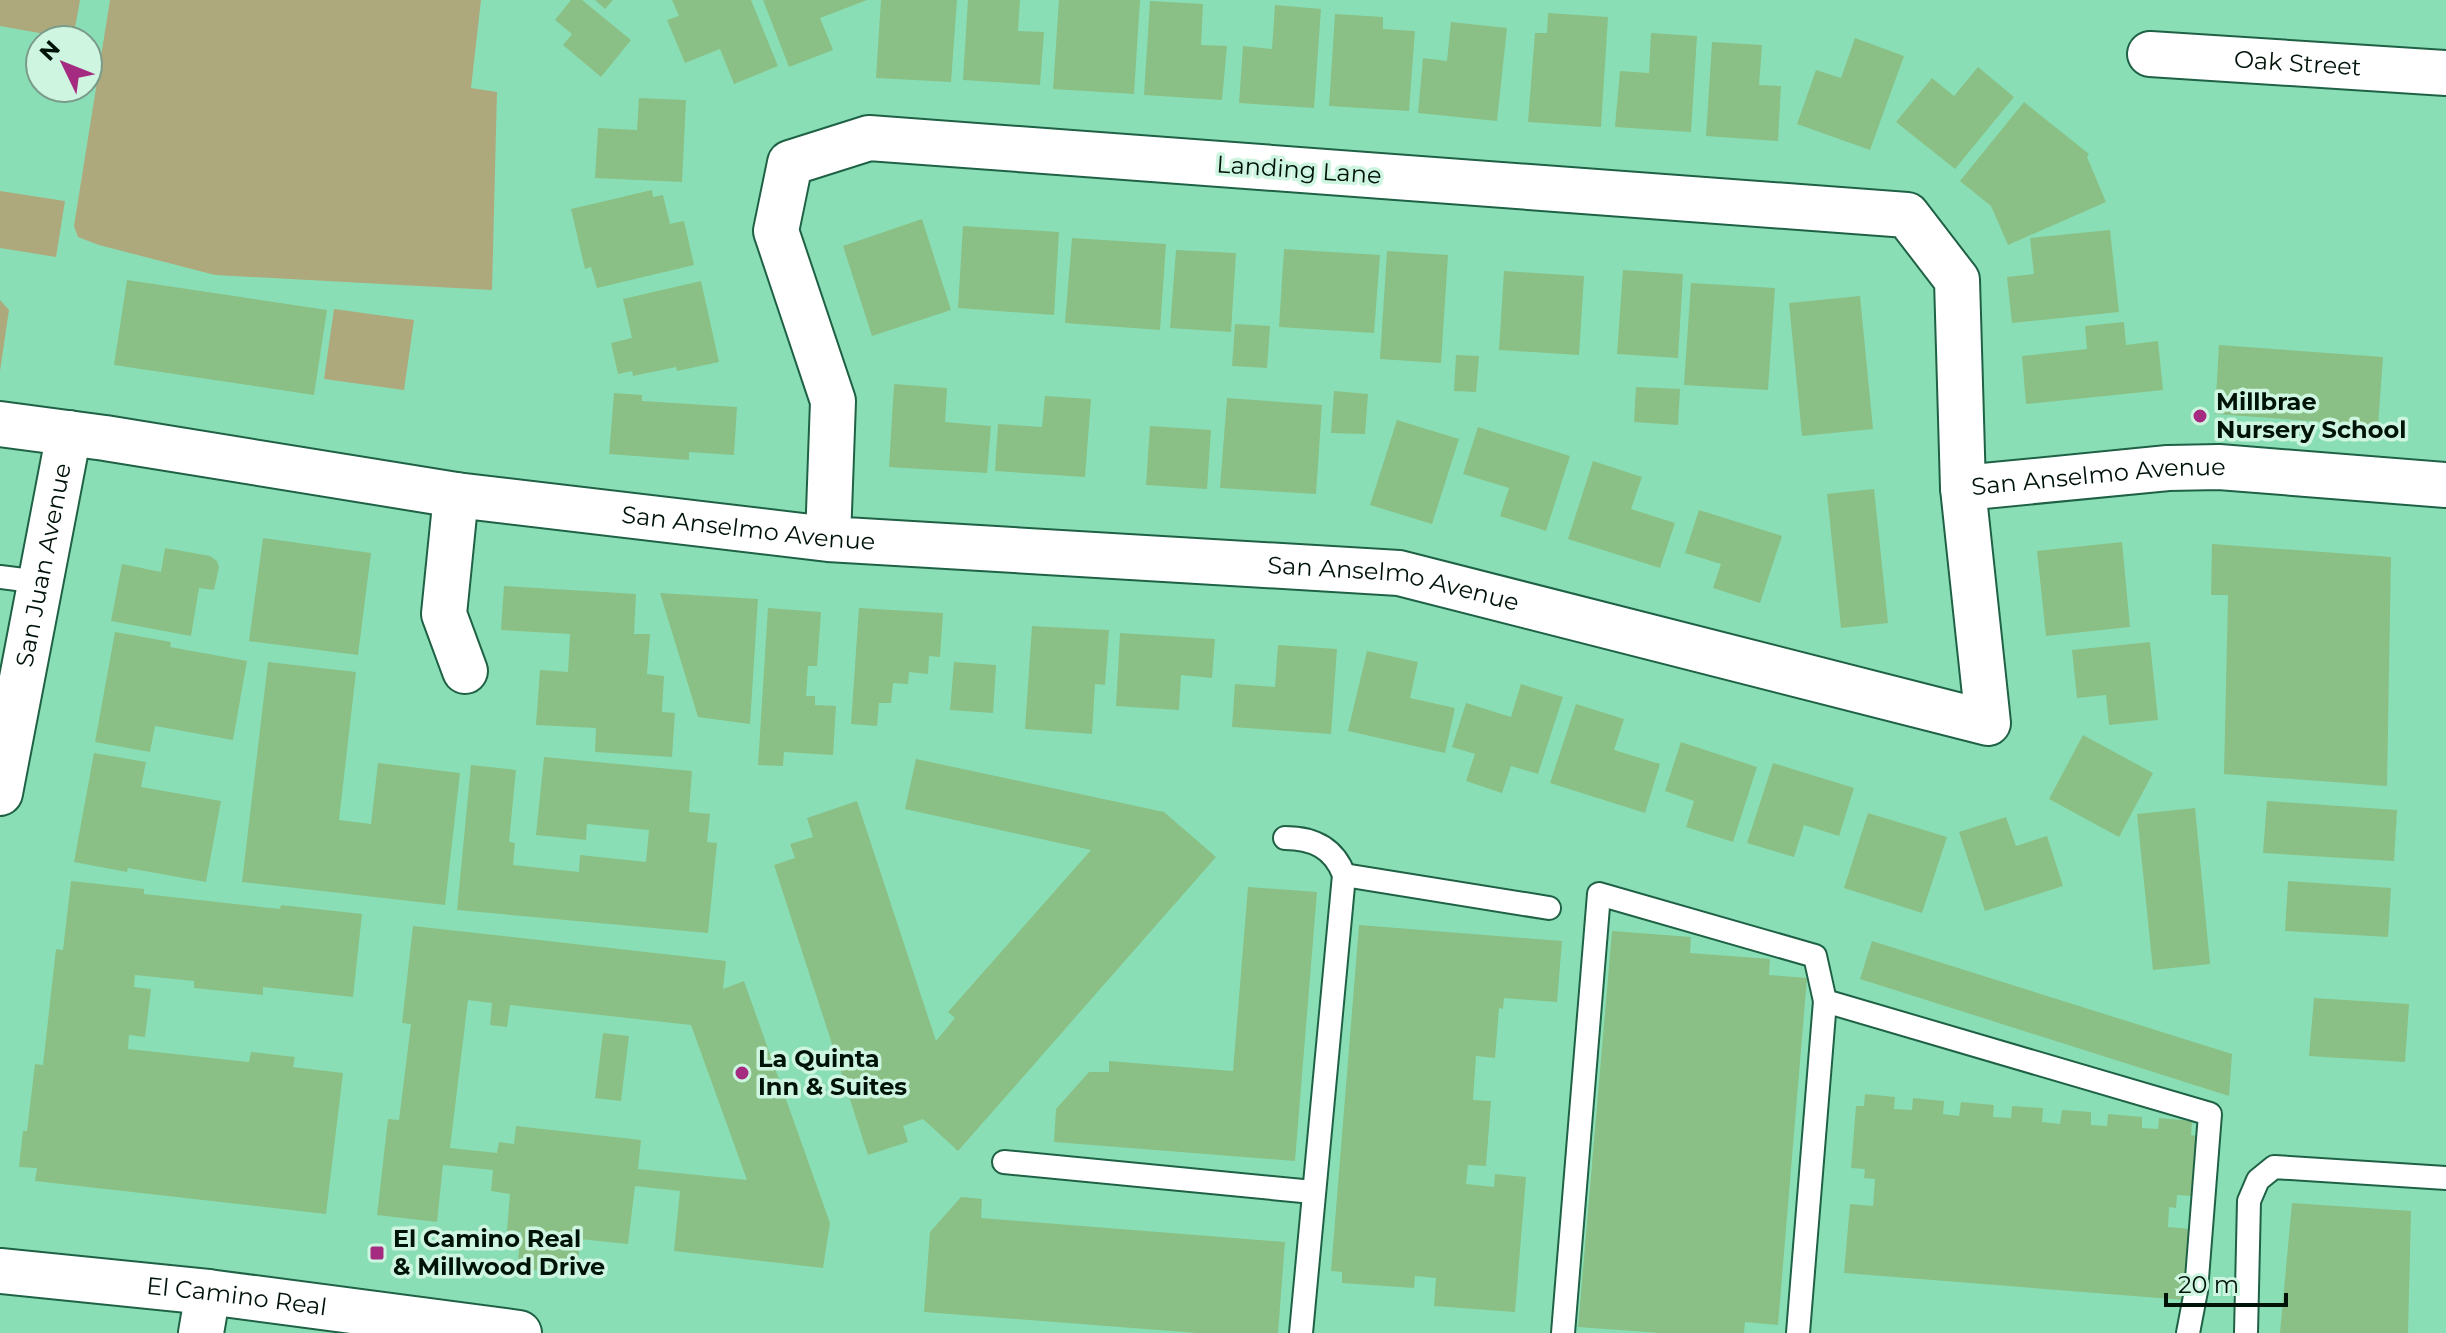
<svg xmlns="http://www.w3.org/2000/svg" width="2446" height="1333" font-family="Montserrat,sans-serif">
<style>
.green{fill:#aea97d}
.building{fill:#8ac085;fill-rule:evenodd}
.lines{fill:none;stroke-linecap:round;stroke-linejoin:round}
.lane-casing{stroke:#1f6145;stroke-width:26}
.street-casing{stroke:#1f6145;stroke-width:48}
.secondary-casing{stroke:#1f6145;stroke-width:48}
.primary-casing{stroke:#1f6145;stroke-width:48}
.lane{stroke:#fff;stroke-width:22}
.street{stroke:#fff;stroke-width:44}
.secondary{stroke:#fff;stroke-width:44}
.primary{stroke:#fff;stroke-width:44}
.poi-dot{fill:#a52b81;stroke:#cdf5e0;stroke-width:3}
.labels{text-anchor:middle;stroke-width:7;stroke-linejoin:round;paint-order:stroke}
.street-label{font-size:24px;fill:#001309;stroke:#cdf5e0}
.poi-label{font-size:24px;font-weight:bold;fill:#001309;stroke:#cdf5e0;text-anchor:start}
</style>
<rect width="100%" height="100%" fill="#8adeb6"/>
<g class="green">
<path d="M 0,0 L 80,0 L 73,39 L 0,26 Z"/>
<path d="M 110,0 L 481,0 L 471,88 L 497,92 L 492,290 L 215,275 L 99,245 L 78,237 L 74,226 Z"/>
<path d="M 0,191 L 65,201 L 56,257 L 0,248 Z"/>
<path d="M 0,300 L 9,310 L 0,371 Z"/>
<path d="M 334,309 L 414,320 L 404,390 L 324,379 Z"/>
</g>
<g class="building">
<path d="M 571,0 L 582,0 L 631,40 L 601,77 L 563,45 L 572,34 L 555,20 Z"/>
<path d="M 595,0 L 613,0 L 605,9 Z"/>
<path d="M 672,0 L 751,0 L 778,66 L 734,84 L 720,49 L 685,63 L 667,20 L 679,16 Z"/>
<path d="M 763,0 L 867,0 L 820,18 L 833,50 L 789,67 Z"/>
<path d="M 881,0 L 957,0 L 951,82 L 876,78 Z"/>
<path d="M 968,0 L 1020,0 L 1018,31 L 1044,32 L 1040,85 L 963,80 Z"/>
<path d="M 1059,0 L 1140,0 L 1134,94 L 1053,89 Z"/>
<path d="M 1150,1 L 1203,4 L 1201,45 L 1227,46 L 1222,100 L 1144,95 Z"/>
<path d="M 1275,5 L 1321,9 L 1314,108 L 1239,103 L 1243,46 L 1272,49 Z"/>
<path d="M 1548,13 L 1608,17 L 1601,127 L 1528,122 L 1535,33 L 1547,33 Z"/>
<path d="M 1335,14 L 1383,17 L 1383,29 L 1415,31 L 1409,111 L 1329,106 Z"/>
<path d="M 1451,22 L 1507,28 L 1497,121 L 1418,113 L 1423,58 L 1447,61 Z"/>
<path d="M 1651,33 L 1697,36 L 1691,132 L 1615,127 L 1620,71 L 1649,73 Z"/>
<path d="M 1855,38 L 1904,56 L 1870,150 L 1797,124 L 1816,70 L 1841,78 Z"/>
<path d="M 1712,42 L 1762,45 L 1759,85 L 1781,86 L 1778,141 L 1706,136 Z"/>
<path d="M 1978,67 L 2014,97 L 1955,169 L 1896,122 L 1932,78 L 1954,96 Z"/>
<path d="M 639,98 L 686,100 L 682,182 L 595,178 L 598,128 L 637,130 Z"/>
<path d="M 2024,102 L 2089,154 L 2087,157 L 2106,202 L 2008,245 L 1991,206 L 1960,181 Z"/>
<path d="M 652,190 L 653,197 L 663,195 L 670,224 L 684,221 L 694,265 L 597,288 L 591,267 L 585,269 L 571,209 Z"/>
<path d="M 922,219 L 951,310 L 872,336 L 843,246 Z"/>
<path d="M 963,226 L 1059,232 L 1054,315 L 958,308 Z"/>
<path d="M 2110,230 L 2119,312 L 2012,323 L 2007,277 L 2034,274 L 2030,238 Z"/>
<path d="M 1072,238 L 1166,244 L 1160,330 L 1065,323 Z"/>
<path d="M 1284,249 L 1380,255 L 1374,333 L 1279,327 Z"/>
<path d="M 1176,250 L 1236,253 L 1231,332 L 1170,328 Z"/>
<path d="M 1387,251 L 1448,255 L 1441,363 L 1380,359 Z"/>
<path d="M 1623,270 L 1683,274 L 1678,358 L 1617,354 Z"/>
<path d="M 1504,271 L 1584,276 L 1579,355 L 1499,350 Z"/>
<path d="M 127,280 L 327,310 L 314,395 L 114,365 Z"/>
<path d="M 701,281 L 719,362 L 677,371 L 676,367 L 633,376 L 632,371 L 618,374 L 611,343 L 632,338 L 623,299 Z"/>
<path d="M 1691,283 L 1775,288 L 1768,390 L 1684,385 Z"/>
<path d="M 1860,296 L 1873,429 L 1802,436 L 1789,303 Z"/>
<path d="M 2124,322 L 2126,345 L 2158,341 L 2163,390 L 2026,404 L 2022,356 L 2087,349 L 2085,326 Z"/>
<path d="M 1235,324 L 1270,326 L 1267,368 L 1232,366 Z"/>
<path d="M 2219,345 L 2383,357 L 2378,426 L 2215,414 Z"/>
<path d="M 1456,355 L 1479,356 L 1476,392 L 1454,391 Z"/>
<path d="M 894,384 L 947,388 L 945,422 L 991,426 L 987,473 L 889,467 Z"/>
<path d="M 1636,387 L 1680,389 L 1678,425 L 1634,422 Z"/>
<path d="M 1334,391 L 1368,394 L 1365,434 L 1331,433 Z"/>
<path d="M 614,393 L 642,395 L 642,401 L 737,407 L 734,455 L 689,452 L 689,460 L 609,454 Z"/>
<path d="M 1045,396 L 1091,399 L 1085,477 L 995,471 L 998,424 L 1042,427 Z"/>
<path d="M 1227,398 L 1322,405 L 1316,494 L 1220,488 Z"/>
<path d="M 1397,420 L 1459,439 L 1432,524 L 1370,505 Z"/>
<path d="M 1150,426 L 1211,430 L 1207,489 L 1146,485 Z"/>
<path d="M 1478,427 L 1570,456 L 1546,531 L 1500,516 L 1509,488 L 1463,474 Z"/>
<path d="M 1593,461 L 1642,477 L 1631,509 L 1675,523 L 1660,568 L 1568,539 Z"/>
<path d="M 1874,489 L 1888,623 L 1841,628 L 1827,494 Z"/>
<path d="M 1699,510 L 1782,536 L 1760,603 L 1713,588 L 1721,564 L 1685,553 Z"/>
<path d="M 263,538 L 371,553 L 358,655 L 249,641 Z"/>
<path d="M 2122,542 L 2130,627 L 2046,636 L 2037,551 Z"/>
<path d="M 2212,544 L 2391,557 L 2387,786 L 2224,774 L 2228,595 L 2211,595 Z"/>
<path d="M 165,548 L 210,556 L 217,561 L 219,567 L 214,590 L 199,588 L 191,636 L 111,621 L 122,564 L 161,572 Z"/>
<path d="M 504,586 L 636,594 L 634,634 L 650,634 L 647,674 L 664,676 L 662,712 L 675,713 L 672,757 L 595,752 L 596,728 L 536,725 L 540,670 L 568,672 L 570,634 L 501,630 Z"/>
<path d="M 660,593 L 758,599 L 750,724 L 698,717 Z"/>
<path d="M 768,608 L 821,612 L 817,666 L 808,666 L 806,696 L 815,696 L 815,705 L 836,706 L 833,755 L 784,752 L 783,766 L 758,765 Z"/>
<path d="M 859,608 L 943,613 L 940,657 L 929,656 L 928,674 L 909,672 L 908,684 L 893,683 L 891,703 L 879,703 L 877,726 L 851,724 Z"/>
<path d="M 1032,626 L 1109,630 L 1105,685 L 1095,684 L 1092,734 L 1025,729 Z"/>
<path d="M 115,632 L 171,642 L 170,647 L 247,661 L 233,740 L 155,726 L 150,752 L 95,742 Z"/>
<path d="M 1120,633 L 1215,639 L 1212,678 L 1181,675 L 1179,710 L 1116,706 Z"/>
<path d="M 2150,642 L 2158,720 L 2109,725 L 2106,695 L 2077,698 L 2072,650 Z"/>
<path d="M 1278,645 L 1337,649 L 1331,734 L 1232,727 L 1235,684 L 1275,687 Z"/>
<path d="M 1367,651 L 1418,662 L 1410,698 L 1455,708 L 1445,753 L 1348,731 Z"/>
<path d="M 268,662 L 356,672 L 339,820 L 371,824 L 378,763 L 460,773 L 445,905 L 242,882 Z"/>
<path d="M 954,662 L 996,665 L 993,713 L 950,710 Z"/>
<path d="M 1521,684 L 1563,697 L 1538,774 L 1511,766 L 1502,793 L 1466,781 L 1475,754 L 1452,747 L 1466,703 L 1511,717 Z"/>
<path d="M 1576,704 L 1624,719 L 1614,750 L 1660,764 L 1645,813 L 1550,783 Z"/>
<path d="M 2083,735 L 2153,773 L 2119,837 L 2049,799 Z"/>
<path d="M 1681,742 L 1757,767 L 1733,842 L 1686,827 L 1694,801 L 1665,791 Z"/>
<path d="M 94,753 L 146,762 L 141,787 L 221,801 L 206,882 L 128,868 L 127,872 L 74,862 Z"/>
<path d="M 544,757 L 692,771 L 689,812 L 710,814 L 707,842 L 717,843 L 708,933 L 457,910 L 471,765 L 516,770 L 509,842 L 515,843 L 513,865 L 579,872 L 580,855 L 646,862 L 649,830 L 587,824 L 586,840 L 536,835 Z"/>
<path d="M 916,759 L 1164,812 L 1216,857 L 958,1151 L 923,1119 L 903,1126 L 908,1142 L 868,1155 L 774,865 L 795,858 L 790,844 L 813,837 L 807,818 L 857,801 L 936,1041 L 955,1018 L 948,1012 L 1091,850 L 905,809 Z"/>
<path d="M 1773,763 L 1854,788 L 1839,836 L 1804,825 L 1794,857 L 1747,843 Z"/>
<path d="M 2267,801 L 2397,810 L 2394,861 L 2263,853 Z"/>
<path d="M 2195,808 L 2210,964 L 2153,970 L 2137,814 Z"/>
<path d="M 1868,813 L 1947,837 L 1922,913 L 1844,888 Z"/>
<path d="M 2006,817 L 2016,846 L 2047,836 L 2063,886 L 1985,911 L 1959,832 Z"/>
<path d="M 71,881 L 144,889 L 144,894 L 280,909 L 281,905 L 362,914 L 353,997 L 263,987 L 263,995 L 194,988 L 194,981 L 135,975 L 134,987 L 151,989 L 145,1037 L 129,1035 L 128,1049 L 249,1062 L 251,1052 L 295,1057 L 293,1067 L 343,1073 L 326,1214 L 35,1181 L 37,1168 L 19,1167 L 23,1131 L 27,1131 L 35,1064 L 43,1065 L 56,949 L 63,950 Z"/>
<path d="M 2288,881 L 2391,888 L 2388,937 L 2285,931 Z"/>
<path d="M 1248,887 L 1317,892 L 1295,1161 L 1054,1142 L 1056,1109 L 1089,1072 L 1109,1072 L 1109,1061 L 1233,1071 Z"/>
<path d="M 1359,925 L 1562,941 L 1557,1002 L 1504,998 L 1503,1009 L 1499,1008 L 1495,1058 L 1476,1056 L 1473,1100 L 1491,1101 L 1486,1166 L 1468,1165 L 1466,1184 L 1494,1187 L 1495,1174 L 1526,1177 L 1515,1312 L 1434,1306 L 1436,1278 L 1415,1276 L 1414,1288 L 1342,1283 L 1342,1272 L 1331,1271 Z"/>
<path d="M 413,926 L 726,961 L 723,989 L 744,981 L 830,1223 L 823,1268 L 674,1251 L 680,1191 L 635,1186 L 628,1244 L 580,1239 L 577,1275 L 517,1268 L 521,1232 L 507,1231 L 510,1194 L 491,1191 L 493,1170 L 443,1165 L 437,1222 L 377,1215 L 388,1119 L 399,1120 L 411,1024 L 402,1023 ZM 468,1000 L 492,1003 L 490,1025 L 507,1027 L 510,1005 L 691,1025 L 747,1180 L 638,1169 L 641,1140 L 516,1126 L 514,1144 L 499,1142 L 497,1153 L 450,1148 Z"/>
<path d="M 1612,931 L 1691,937 L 1690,953 L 1770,959 L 1769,975 L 1807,978 L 1778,1325 L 1745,1322 L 1744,1333 L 1660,1333 L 1578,1327 Z"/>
<path d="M 1872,941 L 2232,1054 L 2229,1096 L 1860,979 Z"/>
<path d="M 2314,998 L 2409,1004 L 2405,1062 L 2309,1056 Z"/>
<path d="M 603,1033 L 629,1036 L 621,1101 L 595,1098 Z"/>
<path d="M 1865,1094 L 1895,1097 L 1894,1109 L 1912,1110 L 1913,1098 L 1944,1101 L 1943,1114 L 1959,1116 L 1961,1102 L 1994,1105 L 1993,1117 L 2011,1118 L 2012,1106 L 2043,1108 L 2042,1122 L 2060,1124 L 2062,1110 L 2091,1112 L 2091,1125 L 2107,1126 L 2108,1114 L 2142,1117 L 2142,1128 L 2158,1129 L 2159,1118 L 2192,1121 L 2191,1135 L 2198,1136 L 2193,1196 L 2177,1195 L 2176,1208 L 2169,1207 L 2168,1227 L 2190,1229 L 2184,1300 L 1844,1273 L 1850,1204 L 1873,1206 L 1875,1179 L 1864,1178 L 1865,1169 L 1851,1168 L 1856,1106 L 1864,1106 Z"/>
<path d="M 961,1197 L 982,1199 L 981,1218 L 1285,1242 L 1278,1333 L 1197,1333 L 924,1312 L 930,1232 Z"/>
<path d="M 2292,1203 L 2411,1211 L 2408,1333 L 2280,1333 Z"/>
</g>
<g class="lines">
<defs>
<g id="lane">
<path d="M 0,577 L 40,582"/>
<path d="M 1285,838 C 1313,838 1334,848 1344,875 L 1301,1333"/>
<path d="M 1344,875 L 1549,908"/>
<path d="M 1004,1162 L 1313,1192"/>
<path d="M 1563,1333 L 1599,894 L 1815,956 L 1825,1001 L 2210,1114 L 2196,1291 L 2188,1333"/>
<path d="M 1798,1333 L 1825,1001"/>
<path d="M 2246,1333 L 2249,1201 L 2258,1180 L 2274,1167 L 2446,1178"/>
</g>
<g id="street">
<path id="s1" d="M 2150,54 L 2446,73"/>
<path id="s2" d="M 0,424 L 105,438 L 456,495 L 828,539 L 1399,573 L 1988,723 L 1963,488 L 1957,280 L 1907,215 L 869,138 L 790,163 L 776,231 L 833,401 L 828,539"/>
<path id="s3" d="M 1963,488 L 2168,468 L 2219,467 L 2446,485"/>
<path d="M 456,495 L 444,614 L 465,671"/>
<path id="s4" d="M 0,793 L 69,433"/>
</g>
<path id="secondary" d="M 201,1333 L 208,1292"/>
<g id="primary">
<path id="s5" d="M 0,1271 L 208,1292 L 519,1333"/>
</g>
</defs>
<use href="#lane" class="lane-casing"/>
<use href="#street" class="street-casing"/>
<use href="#secondary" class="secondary-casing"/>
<use href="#primary" class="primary-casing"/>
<use href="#lane" class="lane"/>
<use href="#street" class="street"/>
<use href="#secondary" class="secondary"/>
<use href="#primary" class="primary"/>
</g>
<g class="poi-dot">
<circle cx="2200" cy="416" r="8"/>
<circle cx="742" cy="1073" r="8"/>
<rect x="369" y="1245" width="16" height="16" rx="4"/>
</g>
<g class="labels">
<g class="street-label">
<text dy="8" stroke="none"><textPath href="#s1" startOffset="148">Oak Street</textPath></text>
<text transform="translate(1299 170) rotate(4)" y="8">Landing Lane</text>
<text dy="8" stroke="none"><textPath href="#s3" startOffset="136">San Anselmo Avenue</textPath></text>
<text dy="8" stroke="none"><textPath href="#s2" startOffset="756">San Anselmo Avenue</textPath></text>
<text dy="8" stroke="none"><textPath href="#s4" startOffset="232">San Juan Avenue</textPath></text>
<text dy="8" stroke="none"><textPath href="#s2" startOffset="1404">San Anselmo Avenue</textPath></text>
<text dy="8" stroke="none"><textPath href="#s5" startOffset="238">El Camino Real</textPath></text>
</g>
<g class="poi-label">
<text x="2216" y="410">Millbrae<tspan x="2216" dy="28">Nursery School</tspan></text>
<text x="758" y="1067">La Quinta<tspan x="758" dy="28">Inn &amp; Suites</tspan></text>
<text x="393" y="1247">El Camino Real<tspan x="393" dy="28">&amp; Millwood Drive</tspan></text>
</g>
</g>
<g transform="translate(64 64) rotate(313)"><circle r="38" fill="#cdf5e0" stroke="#7b9b8a" stroke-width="2"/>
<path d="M0-6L14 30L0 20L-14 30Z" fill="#a52b81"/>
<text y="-12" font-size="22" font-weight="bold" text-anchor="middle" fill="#001309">N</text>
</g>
<path d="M2166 1293v12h120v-12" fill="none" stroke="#001309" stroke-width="4"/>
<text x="2178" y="1293" font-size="24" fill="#001309" stroke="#cdf5e0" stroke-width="6" paint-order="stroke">20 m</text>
</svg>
